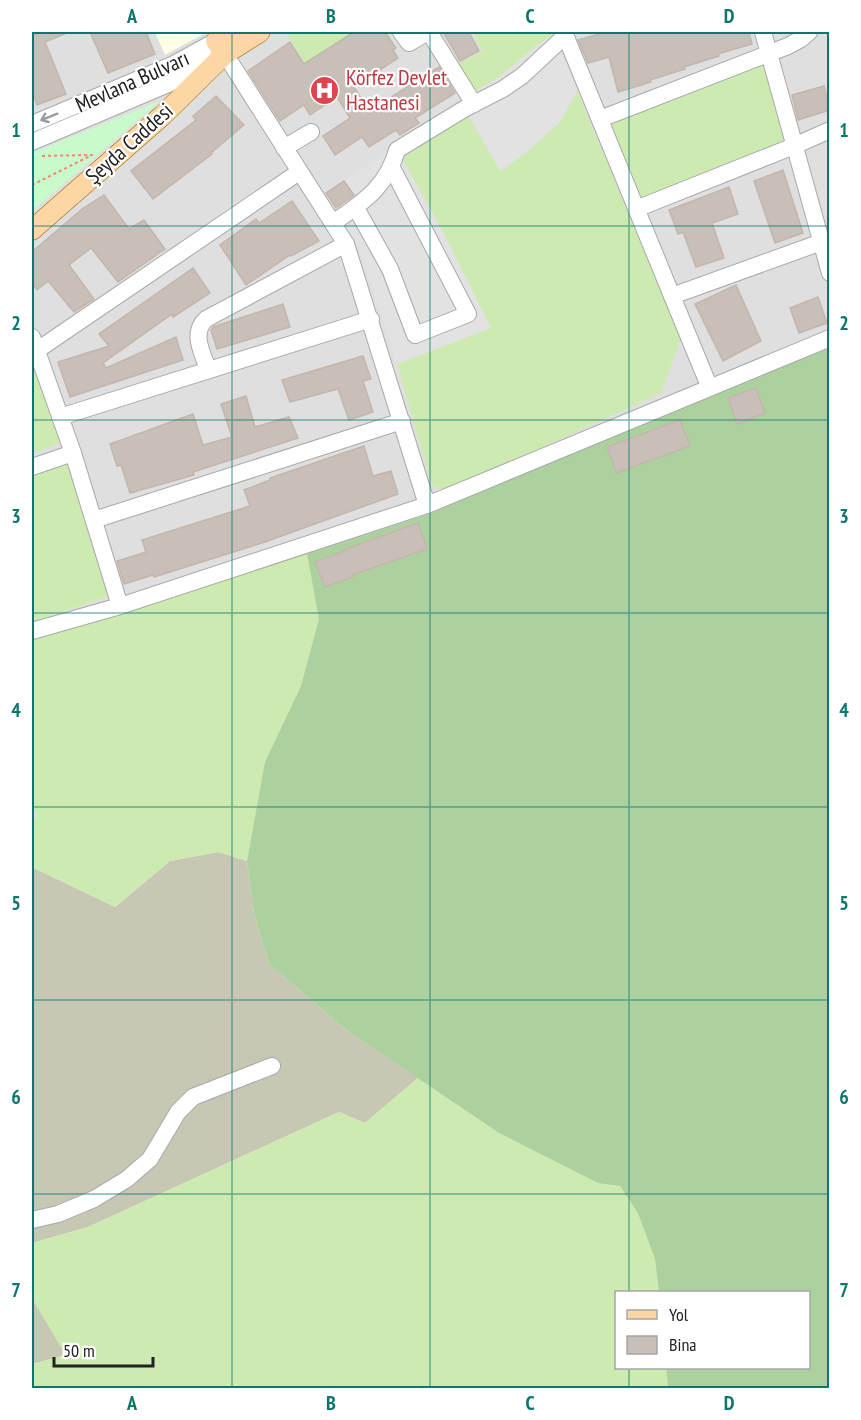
<svg xmlns="http://www.w3.org/2000/svg" width="861" height="1420" font-family="'PT Sans Narrow',sans-serif">
<style>
.residential{fill:#e0dfdf}
.education{fill:#ffffe5}
.construction{fill:#c7c7b4}
.grass{fill:#cdebb0}
.forest{fill:#add19e}
.park{fill:#c8facc}
.parking{fill:#e2e2e2}
.building{fill:#c7bfb8;stroke:#c4b6ab;stroke-width:1.5}
.lines{fill:none;stroke-linecap:round;stroke-linejoin:round}
.minor-casing{stroke:#a9a9a9;stroke-width:18}
.major-casing{stroke:#a06b00;stroke-width:21}
.path{stroke:#fa8072;stroke-width:2;stroke-dasharray:3 3;stroke-linecap:butt}
.minor{stroke:#fff;stroke-width:16}
.major{stroke:#fcd6a4;stroke-width:20}
.oneway{stroke:#9c9c9c}
.grid{fill:none;stroke:#0f766e;stroke-width:1.5;stroke-opacity:0.55}
.labels{text-anchor:middle;stroke-width:4.5;stroke-linejoin:round;paint-order:stroke}
.health-label{font-size:22px;fill:#be3a42;stroke:#fff;text-anchor:start}
.street-label{font-size:22px;fill:#222;stroke:#fff}
.neatline{fill:none;stroke:#0f766e;stroke-width:2}
.grid-label{font-size:20px;text-anchor:middle;font-weight:bold;fill:#0f766e}
</style>
<rect width="100%" height="100%" fill="#f2efe9"/>
<path class="residential" d="M 32,32 L 829,32 L 829,556 L 358,797 L 247,861 L 218,852 L 32,867 Z"/>
<path class="education" d="M 155,32 L 154,32 L 207,32 L 165,55 Z"/>
<g class="construction">
<path d="M 218,852 L 247,861 L 254,914 L 269,964 L 345,1029 L 418,1078 L 365,1123 L 339,1112 L 88,1227 L 32,1243 L 32,867 L 115,907 L 170,861 Z"/>
<path d="M 32,1298 L 66,1355 L 32,1364 Z"/>
</g>
<g class="grass">
<path d="M 288,32 L 354,32 L 305,63 L 286,33 Z"/>
<path d="M 472,32 L 552,32 L 553,35 L 537,45 L 498,78 L 474,92 L 457,64 L 483,51 Z"/>
<path d="M 769,54 L 794,146 L 636,209 L 600,119 Z"/>
<path d="M 577,91 L 681,338 L 661,393 L 447,491 L 432,486 L 397,364 L 491,328 L 442,230 L 402,159 L 467,114 L 501,171 L 529,150 L 560,122 Z"/>
<path d="M 32,356 L 62,442 L 32,454 Z"/>
<path d="M 67,461 L 109,596 L 32,622 L 32,476 Z"/>
<path d="M 307,554 L 319,619 L 301,686 L 265,763 L 247,861 L 218,852 L 170,861 L 115,907 L 32,867 L 32,821 L 38,817 L 32,805 L 32,670 L 34,640 Z"/>
<path d="M 418,1078 L 499,1133 L 598,1182 L 620,1186 L 638,1212 L 655,1259 L 659,1292 L 616,1292 L 616,1368 L 666,1368 L 668,1388 L 32,1388 L 32,1364 L 66,1355 L 32,1298 L 32,1243 L 88,1227 L 339,1112 L 365,1123 Z"/>
</g>
<path class="forest" d="M 829,342 L 829,1388 L 668,1388 L 666,1368 L 808,1368 L 808,1292 L 659,1292 L 655,1259 L 638,1213 L 620,1186 L 598,1183 L 499,1133 L 345,1029 L 269,964 L 254,914 L 247,861 L 265,762 L 301,686 L 319,619 L 307,554 L 429,514 Z"/>
<path class="park" d="M 160,101 L 32,211 L 32,153 Z"/>
<g class="parking">
<path d="M 553,35 L 577,91 L 560,122 L 529,150 L 500,171 L 460,100 L 498,78 L 537,45 Z"/>
<path d="M 395,146 L 442,230 L 491,328 L 397,364 L 361,253 L 335,212 L 355,198 L 344,181 Z"/>
</g>
<g class="building">
<path d="M 32,32 L 69,32 L 45,42 L 66,94 L 37,105 L 32,90 Z"/>
<path d="M 90,32 L 146,32 L 155,54 L 108,73 Z"/>
<path d="M 354,32 L 385,32 L 396,48 L 393,50 L 398,58 L 354,87 L 369,111 L 439,67 L 455,93 L 415,118 L 419,123 L 400,135 L 396,130 L 369,147 L 362,137 L 335,155 L 323,136 L 350,118 L 337,97 L 310,115 L 304,105 L 280,121 L 248,71 L 290,42 L 304,64 Z"/>
<path d="M 443,32 L 469,32 L 479,51 L 460,61 Z"/>
<path d="M 607,32 L 749,32 L 752,44 L 718,54 L 719,56 L 684,67 L 685,69 L 650,80 L 651,82 L 618,92 L 609,57 L 588,63 L 578,40 Z"/>
<path d="M 824,86 L 830,110 L 798,120 L 792,95 Z"/>
<path d="M 216,96 L 244,125 L 211,153 L 212,154 L 153,199 L 131,171 L 196,120 L 193,116 Z"/>
<path d="M 783,170 L 803,233 L 775,243 L 754,181 Z"/>
<path d="M 344,181 L 354,195 L 336,208 L 326,193 Z"/>
<path d="M 729,187 L 738,214 L 712,223 L 724,258 L 696,267 L 683,232 L 678,234 L 669,210 Z"/>
<path d="M 104,195 L 129,229 L 144,220 L 165,249 L 118,282 L 91,248 L 69,265 L 94,299 L 74,312 L 48,281 L 37,290 L 32,282 L 32,252 L 82,209 Z"/>
<path d="M 292,201 L 319,241 L 291,256 L 290,255 L 246,285 L 220,245 L 256,219 L 259,223 Z"/>
<path d="M 193,268 L 210,293 L 173,317 L 172,314 L 103,363 L 106,368 L 176,337 L 183,360 L 70,397 L 58,362 L 109,346 L 99,334 Z"/>
<path d="M 736,285 L 761,341 L 723,361 L 695,304 Z"/>
<path d="M 818,297 L 827,323 L 799,333 L 790,308 Z"/>
<path d="M 283,304 L 290,327 L 217,349 L 211,330 L 213,327 Z"/>
<path d="M 363,356 L 371,379 L 363,381 L 373,412 L 349,420 L 338,389 L 290,402 L 282,380 Z"/>
<path d="M 756,388 L 765,413 L 737,424 L 728,398 Z"/>
<path d="M 246,396 L 255,427 L 289,417 L 298,438 L 193,472 L 194,475 L 130,493 L 121,465 L 117,466 L 110,444 L 193,414 L 203,445 L 232,437 L 221,404 Z"/>
<path d="M 680,420 L 690,446 L 616,473 L 607,447 Z"/>
<path d="M 364,446 L 373,476 L 391,471 L 398,494 L 262,543 L 154,577 L 153,575 L 124,584 L 117,561 L 146,552 L 142,540 L 250,506 L 244,490 L 270,480 L 270,478 Z"/>
<path d="M 418,523 L 427,549 L 352,575 L 353,577 L 325,587 L 315,562 L 347,550 L 346,549 Z"/>
</g>
<g class="lines">
<defs>
<g id="minor">
<path d="M 401,32 L 409,43 L 428,32"/>
<path d="M 429,32 L 474,104"/>
<path d="M 564,32 L 672,296 L 830,239"/>
<path d="M 763,32 L 830,273"/>
<path d="M 600,119 L 788,46 L 801,39 L 809,32"/>
<path d="M 32,124 L 174,64 L 216,41"/>
<path d="M 32,142 L 173,82 L 225,54 L 346,244 L 427,505"/>
<path d="M 284,148 L 311,132"/>
<path d="M 356,208 L 390,269 L 415,335 L 468,314 L 392,168"/>
<path d="M 636,209 L 794,146 L 830,130"/>
<path d="M 333,223 C 363,202 387,187 397,150 L 464,109 L 503,89 L 522,76 L 566,35"/>
<path d="M 672,296 L 709,386"/>
<path d="M 32,337 L 73,453 L 120,606"/>
<path d="M 36,351 L 299,172"/>
<path d="M 208,369 C 202,352 191,333 206,319 L 346,244"/>
<path d="M 60,417 L 371,319"/>
<path d="M 32,467 L 73,453"/>
<path d="M 94,520 L 402,421"/>
<path d="M 32,631 L 120,606 L 427,505 L 830,338"/>
<path d="M 32,1220 L 58,1214 L 94,1199 L 127,1179 L 150,1159 L 178,1112 L 193,1097 L 272,1066"/>
</g>
<g id="major">
<path d="M 225,54 L 216,41 L 231,32"/>
<path d="M 32,230 L 163,115 L 225,54 L 260,32"/>
</g>
</defs>
<use href="#minor" class="minor-casing"/>
<use href="#major" class="major-casing"/>
<path class="path" d="M 32,185 L 92,155 L 39,156"/>
<use href="#minor" class="minor"/>
<use href="#major" class="major"/>
</g>
<defs><path id="oneway-shaft" d="M-6 0H5M1.5-3L5.5 0L1.5 3" fill="none" stroke-width="1.6" stroke-linecap="round" stroke-linejoin="round" transform="scale(1.5)"/></defs>
<use class="oneway" href="#oneway-shaft" transform="translate(49 117) rotate(158)"/>
<path class="grid" d="M 232,32 L 232,1388M 430,32 L 430,1388M 629,32 L 629,1292M 32,226 L 830,226M 32,420 L 830,420M 32,613 L 830,613M 32,807 L 830,807M 32,1000 L 830,1000M 32,1194 L 830,1194M 629,1368 L 629,1388"/>
<defs>
<symbol id="hospital-disc" viewBox="-11 -11 22 22"><circle r="9.5" fill="#e0444e" stroke="#fff"/><path d="M-5-5h3v3.5h4V-5h3V5h-3V1.5h-4V5h-3Z" fill="#fff"/></symbol>
</defs>
<g fill-rule="evenodd">
<use href="#hospital-disc" x="308" y="74" width="33" height="33"/>
</g>
<g class="labels">
<g class="health-label">
<text x="346" y="85">Körfez Devlet<tspan x="346" dy="25">Hastanesi</tspan></text>
</g>
<g class="street-label">
<text transform="translate(132 81) rotate(-24)" y="8">Mevlana Bulvarı</text>
<text transform="translate(129 143) rotate(-42)" y="8">Şeyda Caddesi</text>
</g>
</g>
<rect width="861" height="1420" fill="none" stroke="#ffffff" stroke-width="66"/>
<rect x="615" y="1291" width="195" height="78" fill="#ffffff" stroke="#a7a7a7" stroke-width="1.5"/>
<rect x="627" y="1310" width="30" height="9" fill="#fcd6a4" stroke="#a7a7a7" stroke-width="1.5"/>
<text x="669" y="1321" font-size="18" fill="#222222">Yol</text>
<rect x="627" y="1336" width="30" height="18" fill="#c7bfb8" stroke="#a7a7a7" stroke-width="1.5"/>
<text x="669" y="1351" font-size="18" fill="#222222">Bina</text>
<path d="M54 1357v9h99v-9" fill="none" stroke="#222222" stroke-width="3"/>
<text x="63" y="1357" font-size="18" fill="#222222" stroke="#ffffff" stroke-width="4.5" paint-order="stroke">50 m</text>
<rect x="33" y="33" width="795" height="1354" class="neatline"/>
<g class="grid-label">
<text x="132" y="23">A</text>
<text x="331" y="23">B</text>
<text x="530" y="23">C</text>
<text x="729" y="23">D</text>
<text x="16" y="137">1</text>
<text x="844" y="137">1</text>
<text x="16" y="330">2</text>
<text x="844" y="330">2</text>
<text x="16" y="523">3</text>
<text x="844" y="523">3</text>
<text x="16" y="717">4</text>
<text x="844" y="717">4</text>
<text x="16" y="910">5</text>
<text x="844" y="910">5</text>
<text x="16" y="1104">6</text>
<text x="844" y="1104">6</text>
<text x="16" y="1297">7</text>
<text x="844" y="1297">7</text>
<text x="132" y="1410">A</text>
<text x="331" y="1410">B</text>
<text x="530" y="1410">C</text>
<text x="729" y="1410">D</text>
</g>
</svg>
